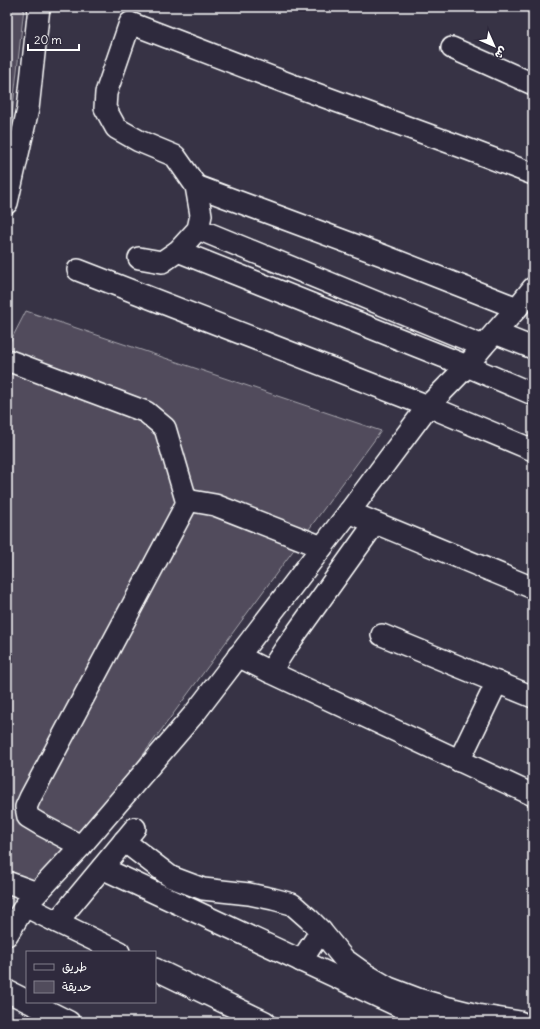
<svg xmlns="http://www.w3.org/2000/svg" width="540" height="1029" font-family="Delius,'Playpen Sans Arabic',sans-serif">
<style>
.green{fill:#514c5c;stroke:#a8a6ae}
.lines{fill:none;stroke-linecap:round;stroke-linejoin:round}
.minor-casing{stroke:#fff;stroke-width:24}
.minor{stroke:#2f2a3d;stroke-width:21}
</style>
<rect width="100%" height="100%" fill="#373345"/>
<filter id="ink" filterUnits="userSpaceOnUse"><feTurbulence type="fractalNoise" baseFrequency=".025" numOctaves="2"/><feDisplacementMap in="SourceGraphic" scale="8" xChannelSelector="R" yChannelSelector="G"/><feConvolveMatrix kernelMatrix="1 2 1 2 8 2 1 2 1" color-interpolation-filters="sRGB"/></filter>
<g filter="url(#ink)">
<g class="green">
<path d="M 7,7 L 24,7 L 7,162 Z"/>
<path d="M 26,311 L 381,431 L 32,906 L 7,897 L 7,348 Z"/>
</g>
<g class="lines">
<defs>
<g id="minor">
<path d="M 452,48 L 533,84"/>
<path d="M 196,186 L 382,255 L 517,308"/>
<path d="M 7,203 L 28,109 L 39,7"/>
<path d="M 198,229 L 483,346"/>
<path d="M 178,251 L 467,366 L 533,394"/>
<path d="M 139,258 L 162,262 L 178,251 L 198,229 L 201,215 L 196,186 L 175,156 L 139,141 L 116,128 L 105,108 L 106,93 L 130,23 L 292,85 L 470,150 L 533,174"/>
<path d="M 78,270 L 428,406 L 533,450"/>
<path d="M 495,333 L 533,348"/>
<path d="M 7,360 L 146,412 L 165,428 L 187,503"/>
<path d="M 349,512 L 533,588"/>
<path d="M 382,635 L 533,697"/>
<path d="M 238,656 L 270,672 L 533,795"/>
<path d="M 270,672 L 285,649 L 375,523"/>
<path d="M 459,761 L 497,682"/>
<path d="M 124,841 L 171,877 L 203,889 L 249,894 L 273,899 L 292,904 L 309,919 L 321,931 L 344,959 L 365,974 L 389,988 L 418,999 L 449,1008 L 477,1015 L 520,1022"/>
<path d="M 81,846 L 43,826 L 28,817 L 26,807 L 30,798 L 187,503 L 192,501 L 215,505 L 322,547"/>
<path d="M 102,868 L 433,1022"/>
<path d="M 7,882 L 37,893"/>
<path d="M 25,906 L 57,922 L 119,952"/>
<path d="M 57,922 L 135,828"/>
<path d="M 7,935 L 25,906 L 81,846 L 195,713 L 349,512 L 428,406 L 467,366 L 483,346 L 517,308 L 533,288"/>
<path d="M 301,961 L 321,931"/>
<path d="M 155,969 L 265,1022"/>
<path d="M 7,991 L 27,1001"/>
<path d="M 29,1002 L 69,1022"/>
</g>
</defs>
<use href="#minor" class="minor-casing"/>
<use href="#minor" class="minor"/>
</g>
</g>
<rect width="540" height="1029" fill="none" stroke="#2f2a3d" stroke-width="24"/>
<rect x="12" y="12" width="516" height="1005" fill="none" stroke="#fff" stroke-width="1.5" filter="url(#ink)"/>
<rect x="26" y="951" width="130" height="52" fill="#2f2a3d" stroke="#827f8b"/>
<rect x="34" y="964" width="20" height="6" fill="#2f2a3d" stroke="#827f8b"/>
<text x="62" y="971" font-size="12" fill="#ffffff">طريق</text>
<rect x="34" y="981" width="20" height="12" fill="#514c5c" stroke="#827f8b"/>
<text x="62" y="991" font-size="12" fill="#ffffff">حديقة</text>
<g transform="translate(494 46) rotate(135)" stroke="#2f2a3d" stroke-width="3" paint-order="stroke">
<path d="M0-3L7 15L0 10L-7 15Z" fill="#ffffff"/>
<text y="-6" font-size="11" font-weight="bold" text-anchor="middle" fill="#ffffff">ش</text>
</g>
<path d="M28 44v6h51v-6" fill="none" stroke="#ffffff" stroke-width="2"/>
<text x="34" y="44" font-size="12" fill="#ffffff" stroke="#2f2a3d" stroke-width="3" paint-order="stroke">20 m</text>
</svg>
